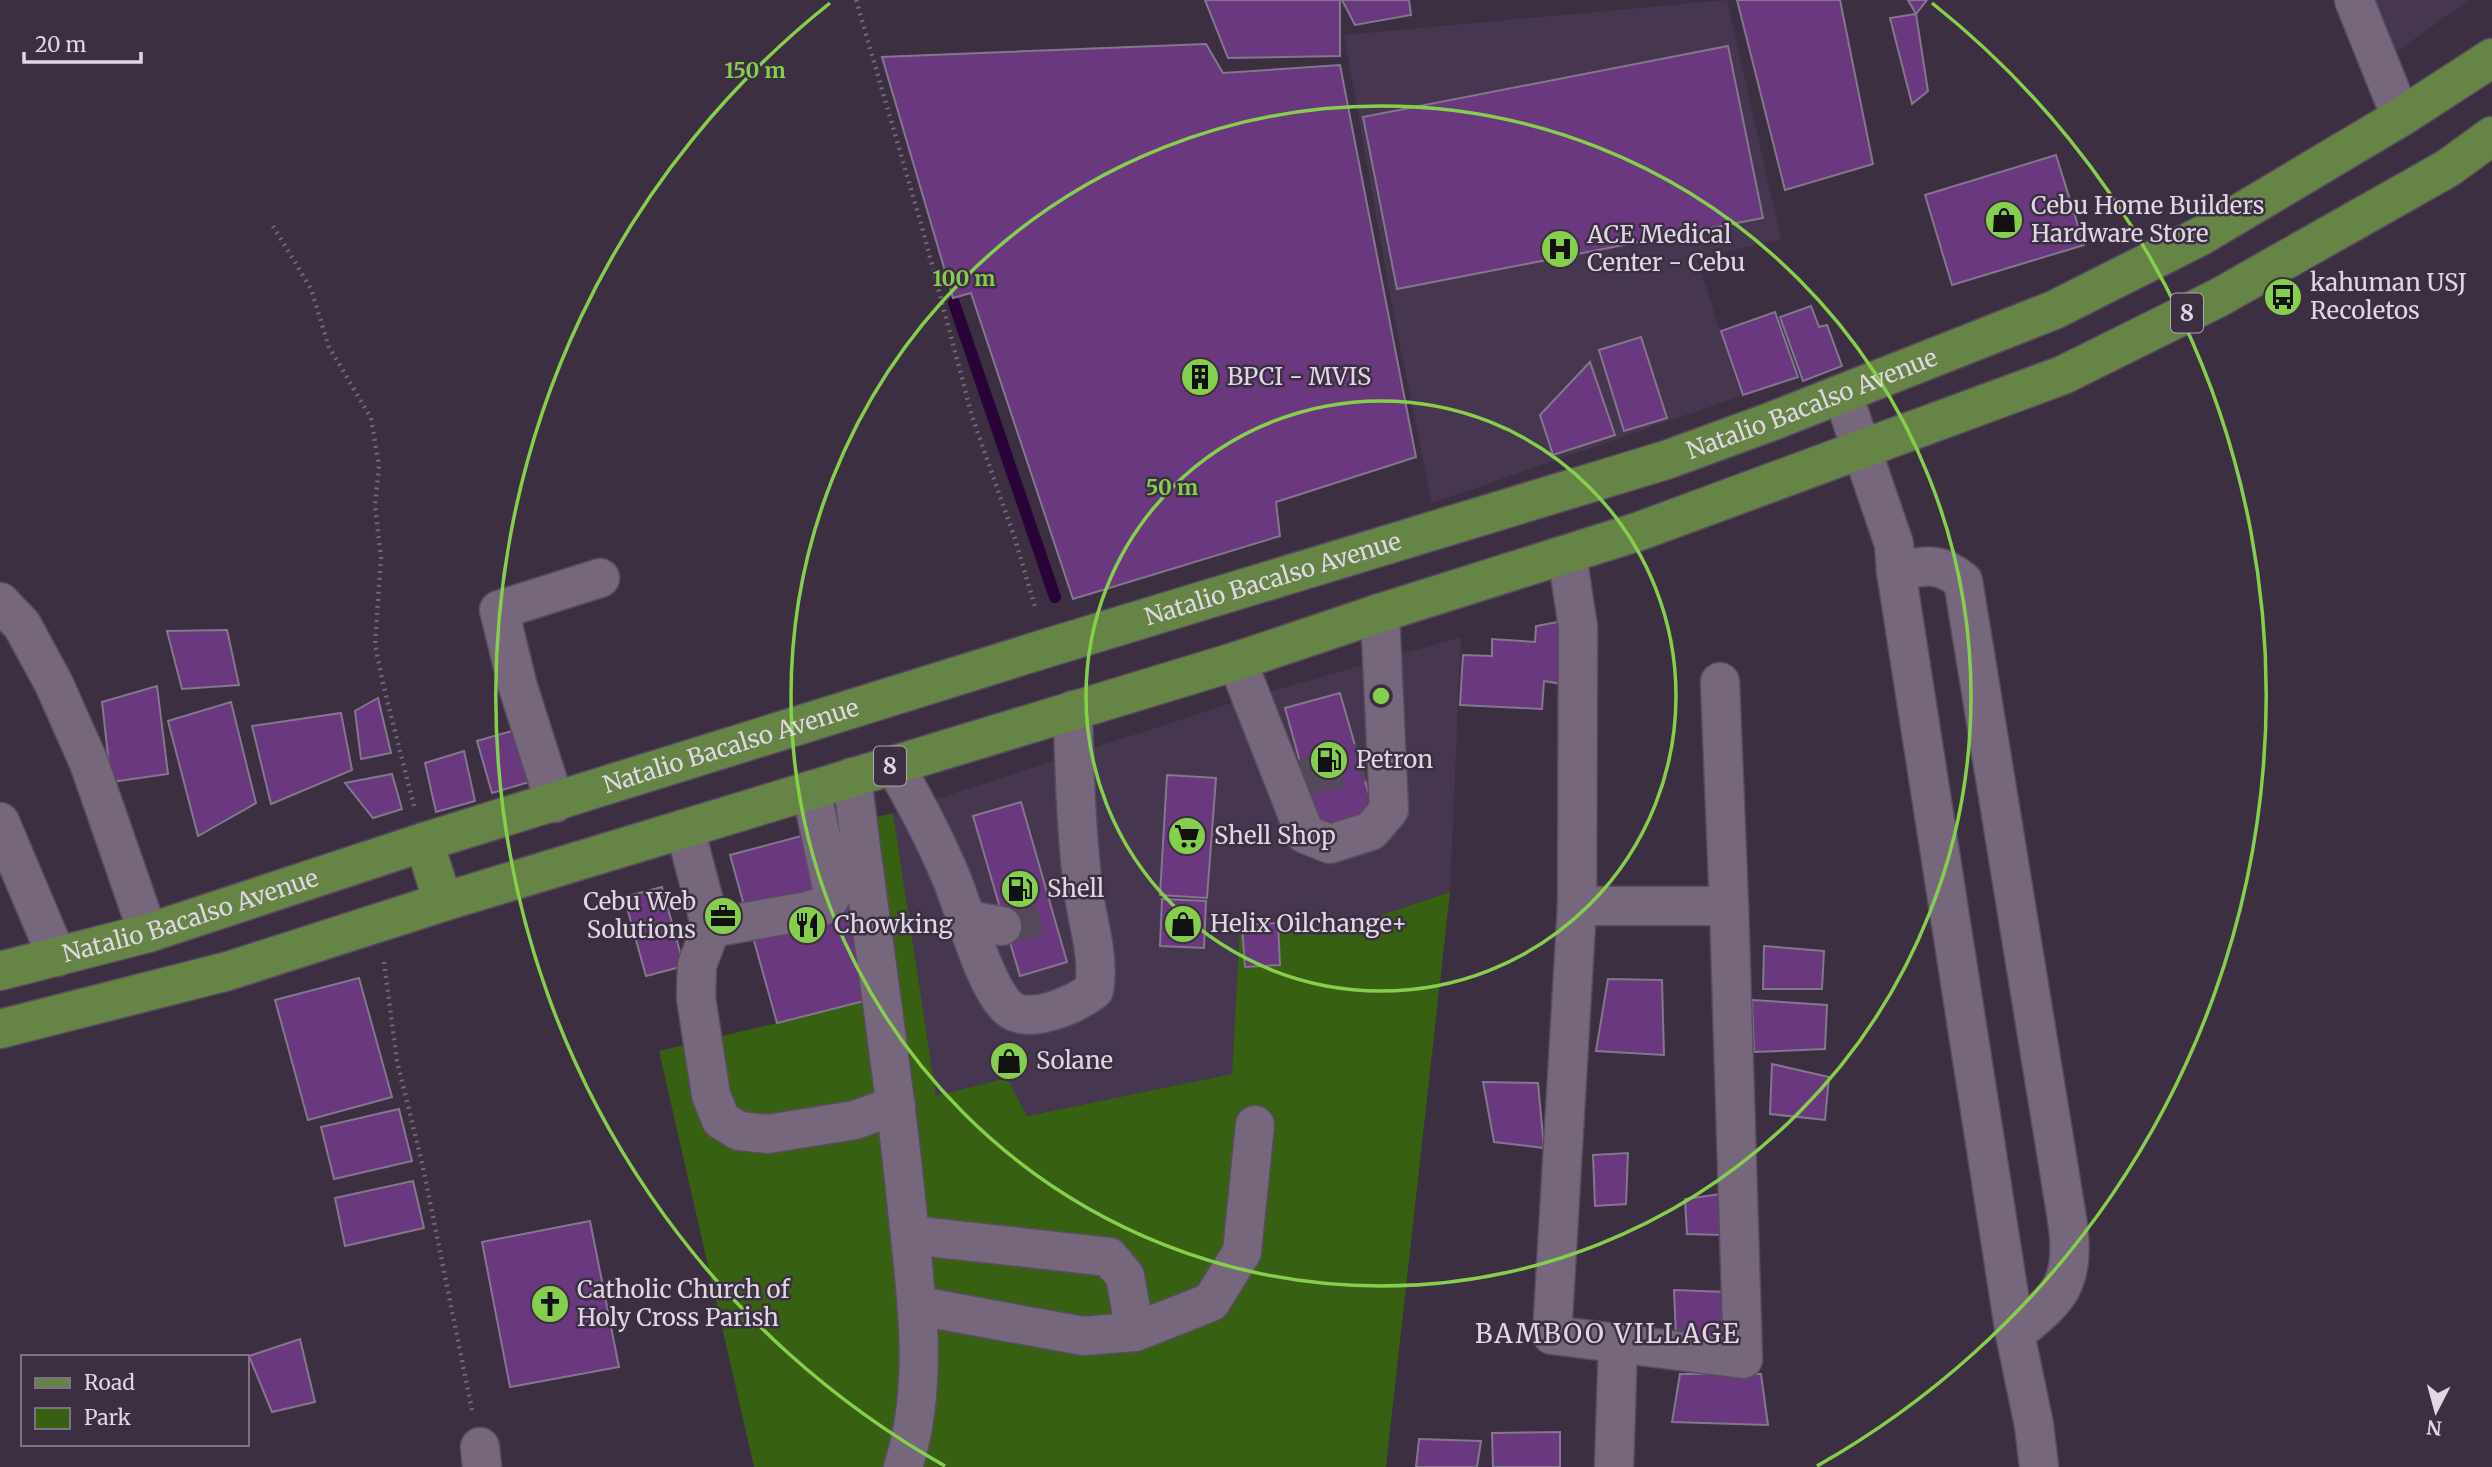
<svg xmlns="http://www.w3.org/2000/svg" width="2492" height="1467" font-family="Merriweather,serif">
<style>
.built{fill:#46364f}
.green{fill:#376013}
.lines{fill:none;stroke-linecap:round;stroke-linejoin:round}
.stream{stroke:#290338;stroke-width:12}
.building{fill:#69387f;stroke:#84768c;stroke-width:2}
.minor-tunnel{stroke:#54485a;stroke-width:38;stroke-dasharray:38 19;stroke-linecap:butt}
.minor-casing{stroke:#584d5d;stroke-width:41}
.major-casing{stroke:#584d5d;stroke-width:41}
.path{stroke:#716677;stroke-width:4.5;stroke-dasharray:2 5;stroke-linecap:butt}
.minor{stroke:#76677d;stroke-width:38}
.major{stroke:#658445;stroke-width:38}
.ring{fill:none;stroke:#86cf4c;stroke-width:3.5}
.labels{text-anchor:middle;stroke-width:5;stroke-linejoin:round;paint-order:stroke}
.shield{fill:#3c2f42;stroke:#aea5b3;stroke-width:2}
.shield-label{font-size:23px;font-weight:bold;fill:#dfd7e4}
.poi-label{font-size:24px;fill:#dfd7e4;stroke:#3c2f42;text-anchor:start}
.street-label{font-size:24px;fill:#dfd7e4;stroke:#3c2f42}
.neighbourhood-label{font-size:26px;letter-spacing:2px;fill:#dfd7e4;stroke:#3c2f42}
.centre{fill:#86cf4c;stroke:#3c2f42;stroke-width:3.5}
.ring-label{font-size:21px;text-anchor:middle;font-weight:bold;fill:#86cf4c;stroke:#3c2f42;stroke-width:5;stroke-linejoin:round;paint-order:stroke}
</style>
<rect width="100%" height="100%" fill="#3c2f42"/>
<g class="built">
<path d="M 1727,0 L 1781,239 L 1697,259 L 1741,396 L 1432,503 L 1394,317 L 1344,35 Z"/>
<path d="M 2367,0 L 2469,0 L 2389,57 Z"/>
<path d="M 1461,637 L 1450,892 L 1322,935 L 1240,927 L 1232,1074 L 1027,1116 L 1006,1078 L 936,1097 L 893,813 L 1247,698 Z"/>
</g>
<path class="green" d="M 893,813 L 936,1096 L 1007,1078 L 1027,1116 L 1232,1074 L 1240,927 L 1322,935 L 1450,892 L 1386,1467 L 754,1467 L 659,1051 L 777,1023 L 730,855 Z"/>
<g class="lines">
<path class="stream" d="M 954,303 L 1055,597"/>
</g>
<g class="building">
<path d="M 1205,0 L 1340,0 L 1340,56 L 1228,58 Z"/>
<path d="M 1342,0 L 1409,0 L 1411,15 L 1355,25 Z"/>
<path d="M 1737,0 L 1840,0 L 1873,164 L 1785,190 Z"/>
<path d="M 1908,0 L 1927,0 L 1916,14 Z"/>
<path d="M 1916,14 L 1928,91 L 1912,104 L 1890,18 Z"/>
<path d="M 1206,44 L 1223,73 L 1340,65 L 1416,457 L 1276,502 L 1280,536 L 1073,599 L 971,293 L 953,298 L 882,57 Z"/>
<path d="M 1728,46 L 1763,218 L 1397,289 L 1363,117 Z"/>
<path d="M 2056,155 L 2084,245 L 1952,285 L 1925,195 Z"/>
<path d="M 1811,306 L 1819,327 L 1827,325 L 1842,366 L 1803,381 L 1780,317 Z"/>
<path d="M 1775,312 L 1798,377 L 1743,395 L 1721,331 Z"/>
<path d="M 1641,337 L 1667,418 L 1624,431 L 1599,350 Z"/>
<path d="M 1590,362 L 1615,435 L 1553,455 L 1540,415 Z"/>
<path d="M 1563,621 L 1567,685 L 1544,681 L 1542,709 L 1460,705 L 1463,655 L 1492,656 L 1492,639 L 1535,642 L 1536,626 Z"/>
<path d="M 227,630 L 239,685 L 182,689 L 167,631 Z"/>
<path d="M 157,686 L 168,774 L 111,782 L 102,702 Z"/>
<path d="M 1340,693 L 1374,812 L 1318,827 L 1285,708 Z"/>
<path d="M 378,698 L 391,753 L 361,759 L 355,711 Z"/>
<path d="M 231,702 L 256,803 L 198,836 L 168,721 Z"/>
<path d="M 341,713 L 352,770 L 271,804 L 252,726 Z"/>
<path d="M 519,729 L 533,781 L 492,793 L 477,741 Z"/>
<path d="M 464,751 L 475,801 L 436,812 L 425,763 Z"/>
<path d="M 392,774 L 402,809 L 373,818 L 345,783 Z"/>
<path d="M 1167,775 L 1216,778 L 1207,898 L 1160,895 Z"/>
<path d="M 1021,802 L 1067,962 L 1020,976 L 973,816 Z"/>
<path d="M 835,827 L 884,996 L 777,1023 L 730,855 Z"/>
<path d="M 662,887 L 684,966 L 646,976 L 624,897 Z"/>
<path d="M 1162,899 L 1206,901 L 1204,948 L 1160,946 Z"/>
<path d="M 1278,923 L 1280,965 L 1245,967 L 1242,925 Z"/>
<path d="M 1764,946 L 1824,951 L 1822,989 L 1763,989 Z"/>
<path d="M 359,978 L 392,1097 L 308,1120 L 275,1000 Z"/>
<path d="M 1608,979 L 1662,980 L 1664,1055 L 1596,1051 Z"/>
<path d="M 1752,1000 L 1827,1005 L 1825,1049 L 1754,1052 Z"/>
<path d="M 1772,1064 L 1829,1077 L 1825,1120 L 1770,1114 Z"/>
<path d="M 1483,1082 L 1538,1083 L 1544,1148 L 1494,1142 Z"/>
<path d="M 399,1109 L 412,1161 L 334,1179 L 321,1127 Z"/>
<path d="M 1628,1153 L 1626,1204 L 1595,1206 L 1593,1155 Z"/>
<path d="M 413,1181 L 424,1228 L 345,1246 L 335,1198 Z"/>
<path d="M 1721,1194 L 1722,1235 L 1687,1234 L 1685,1199 Z"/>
<path d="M 590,1221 L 619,1367 L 510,1387 L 482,1242 Z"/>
<path d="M 1674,1290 L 1727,1292 L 1729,1337 L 1676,1338 Z"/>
<path d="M 300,1339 L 315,1402 L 272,1412 L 249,1356 Z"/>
<path d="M 1680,1374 L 1761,1374 L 1768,1425 L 1672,1422 Z"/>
<path d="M 1560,1432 L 1560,1467 L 1493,1467 L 1492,1433 Z"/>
<path d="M 1419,1439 L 1481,1441 L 1477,1467 L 1416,1467 Z"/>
</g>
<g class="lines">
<g class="minor-tunnel">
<path d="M 1303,778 L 1361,762"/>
<path d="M 1002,926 L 1057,911"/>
</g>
<defs>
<g id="minor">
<path d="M 2354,0 L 2401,117"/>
<path d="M 1843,395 L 1894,544 L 1896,571 L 2015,1334 L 2034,1425 L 2039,1467"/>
<path d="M 1567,555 L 1578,627 L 1577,906 L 1552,1335 L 1743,1359 L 1729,906 L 1720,682"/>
<path d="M 1896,571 C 1926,566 1938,561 1963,581 L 2061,1182 C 2066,1217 2079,1261 2058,1293 C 2047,1309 2029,1322 2015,1334"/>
<path d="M 0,602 L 22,625 L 54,684 L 89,763 L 148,933"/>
<path d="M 1237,661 L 1305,834 L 1330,844 L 1371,831 L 1389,810 L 1380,613"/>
<path d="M 894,765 C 915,801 934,837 950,875 C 964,906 985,992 1011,1010 C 1032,1024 1076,1004 1094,990 C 1100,956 1087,922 1083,888 C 1076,829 1074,770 1073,710"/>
<path d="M 852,777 C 869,918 892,1058 906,1199 C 915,1288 931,1380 903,1467"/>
<path d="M 555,803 L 518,687 L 499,610 L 600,578"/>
<path d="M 0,822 L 57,957"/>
<path d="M 685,829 L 711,928 L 808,911 L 826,905 L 833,893 L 811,790"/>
<path d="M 1577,906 L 1729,906"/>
<path d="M 967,920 L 1002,926"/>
<path d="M 711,928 L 697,965 L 696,998 L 711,1095 L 721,1120 L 739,1131 L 768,1134 L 855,1120 L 896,1105"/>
<path d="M 910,1235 L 1109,1257 L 1125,1276 L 1135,1332"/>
<path d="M 919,1306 L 1083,1336 L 1135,1332 L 1211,1302 L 1242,1252 L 1255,1125"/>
<path d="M 480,1447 L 482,1467"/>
<path d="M 1614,1467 L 1618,1343"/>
</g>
<g id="major">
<path d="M 424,842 L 443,902"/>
<path id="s1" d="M 0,971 L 148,933 L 424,842 L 1047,648 L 1666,460 L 1770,422 L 2054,310 L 2201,236 L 2401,117 L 2492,58"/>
<path d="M 0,1029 L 228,971 L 443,902 L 1237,661 L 1380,613 L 1640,531 L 2063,375 L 2218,298 L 2448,168 L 2492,136"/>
</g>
</defs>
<use href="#minor" class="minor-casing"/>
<use href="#major" class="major-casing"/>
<g class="path">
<path d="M 856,0 L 922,227 L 972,416 L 1015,539 L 1036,610"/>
<path d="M 273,226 L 311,289 L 329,347 L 371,418 L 379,466 L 375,505 L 381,558 L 375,644 L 383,684 L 414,806"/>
<path d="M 384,962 L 397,1061 L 423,1167 L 472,1410"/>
</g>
<use href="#minor" class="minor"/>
<use href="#major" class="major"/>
</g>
<g class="ring">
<circle cx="1381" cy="696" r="295"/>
<circle cx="1381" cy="696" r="590"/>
<path d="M945 1466A885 885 0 0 1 830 3M1932 3A885 885 0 0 1 1817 1466"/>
</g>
<defs>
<symbol id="shop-disc" viewBox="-11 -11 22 22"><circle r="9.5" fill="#86cf4c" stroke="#3c2f42"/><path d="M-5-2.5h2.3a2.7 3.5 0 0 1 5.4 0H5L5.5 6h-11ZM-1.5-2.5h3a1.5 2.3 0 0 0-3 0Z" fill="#111"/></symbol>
<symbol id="hospital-disc" viewBox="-11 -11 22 22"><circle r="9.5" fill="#86cf4c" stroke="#3c2f42"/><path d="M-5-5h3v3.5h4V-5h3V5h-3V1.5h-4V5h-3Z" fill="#111"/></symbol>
<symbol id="bus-disc" viewBox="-11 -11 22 22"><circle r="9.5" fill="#86cf4c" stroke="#3c2f42"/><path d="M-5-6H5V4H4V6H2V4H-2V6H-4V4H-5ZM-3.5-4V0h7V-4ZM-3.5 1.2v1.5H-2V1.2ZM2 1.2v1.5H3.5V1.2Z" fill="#111"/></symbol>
<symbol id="building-disc" viewBox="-11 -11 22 22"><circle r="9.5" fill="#86cf4c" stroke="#3c2f42"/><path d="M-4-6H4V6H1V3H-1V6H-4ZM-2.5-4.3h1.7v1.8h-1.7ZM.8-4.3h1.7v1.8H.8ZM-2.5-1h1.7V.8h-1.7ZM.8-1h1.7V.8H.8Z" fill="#111"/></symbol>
<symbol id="fuel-disc" viewBox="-11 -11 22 22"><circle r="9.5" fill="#86cf4c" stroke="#3c2f42"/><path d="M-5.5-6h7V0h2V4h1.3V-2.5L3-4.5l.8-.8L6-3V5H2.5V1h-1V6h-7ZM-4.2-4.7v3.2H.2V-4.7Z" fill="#111"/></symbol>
<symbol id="supermarket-disc" viewBox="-11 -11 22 22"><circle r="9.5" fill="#86cf4c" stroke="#3c2f42"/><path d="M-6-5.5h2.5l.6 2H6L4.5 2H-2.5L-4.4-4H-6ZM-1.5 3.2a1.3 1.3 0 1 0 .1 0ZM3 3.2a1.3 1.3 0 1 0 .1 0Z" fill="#111"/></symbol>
<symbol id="office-disc" viewBox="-11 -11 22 22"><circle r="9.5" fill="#86cf4c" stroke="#3c2f42"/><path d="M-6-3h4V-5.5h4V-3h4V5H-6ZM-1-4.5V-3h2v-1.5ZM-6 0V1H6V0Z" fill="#111"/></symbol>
<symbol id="restaurant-disc" viewBox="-11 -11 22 22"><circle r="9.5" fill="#86cf4c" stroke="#3c2f42"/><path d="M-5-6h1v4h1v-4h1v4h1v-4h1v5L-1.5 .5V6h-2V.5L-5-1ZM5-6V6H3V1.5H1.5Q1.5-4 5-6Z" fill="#111"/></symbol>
<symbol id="church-disc" viewBox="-11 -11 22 22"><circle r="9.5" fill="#86cf4c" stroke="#3c2f42"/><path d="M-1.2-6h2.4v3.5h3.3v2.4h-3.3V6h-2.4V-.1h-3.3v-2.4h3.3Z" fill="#111"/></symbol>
</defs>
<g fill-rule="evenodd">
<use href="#shop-disc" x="1982" y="198" width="44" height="44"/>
<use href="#hospital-disc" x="1538" y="227" width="44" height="44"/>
<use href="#bus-disc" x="2261" y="275" width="44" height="44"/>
<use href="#building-disc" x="1178" y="355" width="44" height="44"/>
<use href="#fuel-disc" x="1307" y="738" width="44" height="44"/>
<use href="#supermarket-disc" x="1165" y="814" width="44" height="44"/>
<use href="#fuel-disc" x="998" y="867" width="44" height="44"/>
<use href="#office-disc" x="701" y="894" width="44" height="44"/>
<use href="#shop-disc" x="1161" y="902" width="44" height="44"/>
<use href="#restaurant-disc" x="785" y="903" width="44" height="44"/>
<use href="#shop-disc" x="987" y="1039" width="44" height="44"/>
<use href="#church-disc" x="528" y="1282" width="44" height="44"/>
</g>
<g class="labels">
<g class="shield">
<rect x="2171" y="293.5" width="32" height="39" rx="5"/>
<rect x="874" y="746.5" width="32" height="39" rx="5"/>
</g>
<g class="shield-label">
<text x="2187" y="321">8</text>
<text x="890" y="774">8</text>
</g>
<g class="poi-label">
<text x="2031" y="214">Cebu Home Builders<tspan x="2031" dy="28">Hardware Store</tspan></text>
<text x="1587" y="243">ACE Medical<tspan x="1587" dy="28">Center - Cebu</tspan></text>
<text x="2310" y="291">kahuman USJ<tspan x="2310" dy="28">Recoletos</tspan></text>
<text x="1227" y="385">BPCI - MVIS</text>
<text x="1356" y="768">Petron</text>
<text x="1214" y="844">Shell Shop</text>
<text x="1047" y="897">Shell</text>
<text x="696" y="910" text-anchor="end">Cebu Web<tspan x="696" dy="28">Solutions</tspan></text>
<text x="1210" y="932">Helix Oilchange+</text>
<text x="834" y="933">Chowking</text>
<text x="1036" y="1069">Solane</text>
<text x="577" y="1298">Catholic Church of<tspan x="577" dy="28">Holy Cross Parish</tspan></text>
</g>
<g class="street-label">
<text dy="8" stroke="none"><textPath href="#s1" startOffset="1899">Natalio Bacalso Avenue</textPath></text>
<text dy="8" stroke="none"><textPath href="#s1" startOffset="1332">Natalio Bacalso Avenue</textPath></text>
<text dy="8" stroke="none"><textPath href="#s1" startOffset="765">Natalio Bacalso Avenue</textPath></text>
<text dy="8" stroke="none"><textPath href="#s1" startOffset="198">Natalio Bacalso Avenue</textPath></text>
</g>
<g class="neighbourhood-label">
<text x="1608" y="1343">BAMBOO VILLAGE</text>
</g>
</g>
<circle cx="1381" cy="696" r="10" class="centre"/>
<g class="ring-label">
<text x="755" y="78">150 m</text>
<text x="964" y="286">100 m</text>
<text x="1172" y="495">50 m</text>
</g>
<rect x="21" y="1355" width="228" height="91" fill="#3c2f42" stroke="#7d7283" stroke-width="2"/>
<rect x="35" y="1378" width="35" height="10" fill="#658445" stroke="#7d7283" stroke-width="2"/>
<text x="84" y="1390" font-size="21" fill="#dfd7e4">Road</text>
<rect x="35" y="1408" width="35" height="21" fill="#376013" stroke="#7d7283" stroke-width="2"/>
<text x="84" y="1425" font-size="21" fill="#dfd7e4">Park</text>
<g transform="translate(2436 1411) rotate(186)" stroke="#3c2f42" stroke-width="5" paint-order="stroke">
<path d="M0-5L12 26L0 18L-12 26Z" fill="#dfd7e4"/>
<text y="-10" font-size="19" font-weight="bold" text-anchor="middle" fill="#dfd7e4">N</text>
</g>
<path d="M24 52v10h117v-10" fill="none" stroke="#dfd7e4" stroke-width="3.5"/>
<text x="35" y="52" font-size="21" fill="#dfd7e4" stroke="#3c2f42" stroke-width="5" paint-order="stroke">20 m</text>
</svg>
